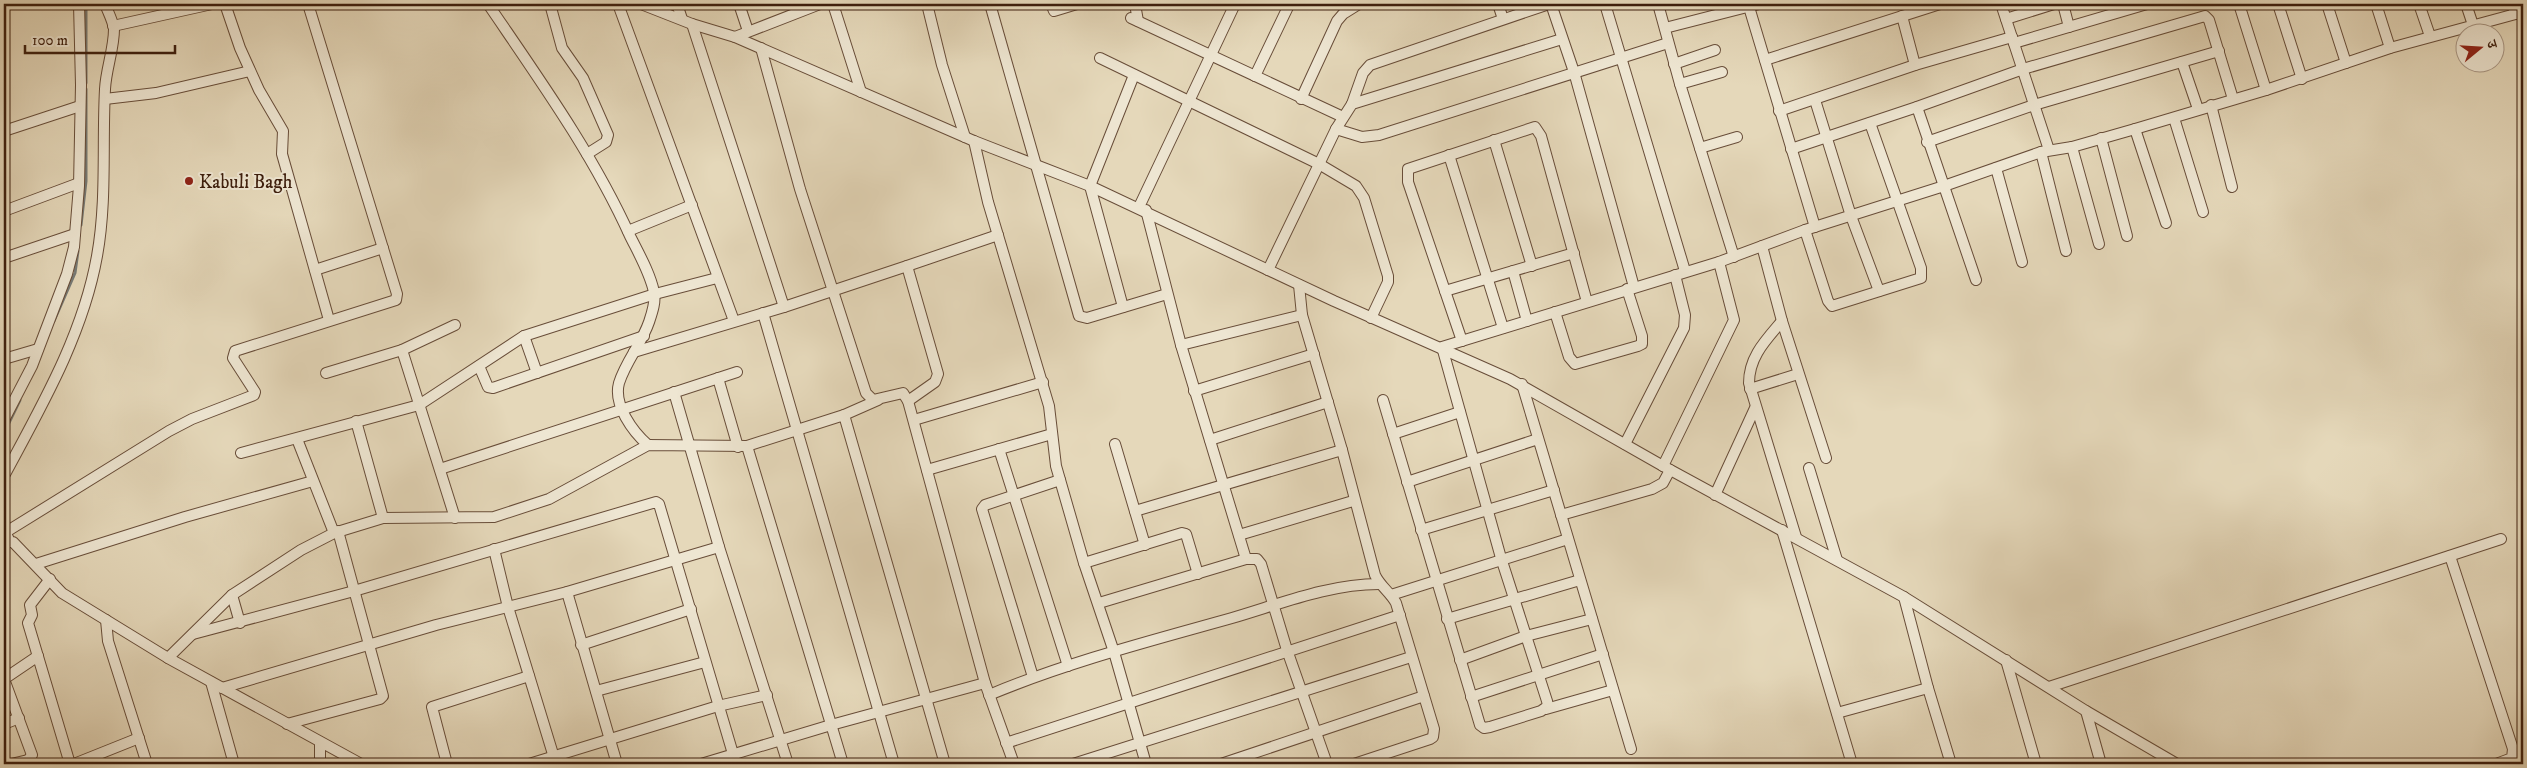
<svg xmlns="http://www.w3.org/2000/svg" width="2527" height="768" font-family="'IM FELL DW Pica','Noto Serif Devanagari',serif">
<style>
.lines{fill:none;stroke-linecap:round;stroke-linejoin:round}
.stream{stroke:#767a76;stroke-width:3}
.minor-casing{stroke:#684d39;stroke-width:12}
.minor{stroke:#eee6d2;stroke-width:10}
.poi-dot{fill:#8f2418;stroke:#eee6d2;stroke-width:2}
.labels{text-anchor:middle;stroke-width:4;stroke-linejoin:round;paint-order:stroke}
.poi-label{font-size:19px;fill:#3e1f0e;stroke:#eee6d2;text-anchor:start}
</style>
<rect width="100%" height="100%" fill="#e5d8ba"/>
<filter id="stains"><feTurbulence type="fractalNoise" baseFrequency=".004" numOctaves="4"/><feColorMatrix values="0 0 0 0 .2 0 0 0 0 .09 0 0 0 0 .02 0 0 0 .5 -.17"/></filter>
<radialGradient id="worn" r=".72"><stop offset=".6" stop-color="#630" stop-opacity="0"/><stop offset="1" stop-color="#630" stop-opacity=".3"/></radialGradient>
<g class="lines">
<g class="stream">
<path d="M 86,83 L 86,4"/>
<path d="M 81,225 L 86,181 L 86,89"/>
<path d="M 54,321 L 75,273 L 78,251"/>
<path d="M 4,433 L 20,400"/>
</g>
<defs>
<g id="minor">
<path d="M 225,4 L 240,48 L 259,90 L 283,131 L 282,154 L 329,320"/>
<path d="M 488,4 C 539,79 593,154 630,236 C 639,254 650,273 654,292 C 656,302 652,313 649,322 C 642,343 626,361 619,383 C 613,405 633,432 648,445"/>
<path d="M 550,4 L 562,48 L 583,78 L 608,135 L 606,142 L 587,154"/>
<path d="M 618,4 L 734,321"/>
<path d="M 641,4 L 692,24 L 735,37 L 974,141 L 1090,186 L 1334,301 L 1510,379 L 1663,466 L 1904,597 L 2086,711 L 2177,764"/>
<path d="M 677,4 L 682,19"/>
<path d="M 739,4 L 748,31"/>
<path d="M 833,4 L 861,92"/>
<path d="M 927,4 L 942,65 L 965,137"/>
<path d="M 990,4 L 1079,316 L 1087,318 L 1167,294"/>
<path d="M 1051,4 L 1054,11 L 1077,4"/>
<path d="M 1135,4 L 1138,21"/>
<path d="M 1498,4 L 1503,19"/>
<path d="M 1551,4 L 1574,72 L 1634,287"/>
<path d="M 1605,4 L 1685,271"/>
<path d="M 1658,4 L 1680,84 L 1734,257"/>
<path d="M 2001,4 L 2049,150"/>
<path d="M 2063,4 L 2069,27"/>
<path d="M 2239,4 L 2266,90"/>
<path d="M 2278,4 L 2302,79"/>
<path d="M 2327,4 L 2346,63"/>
<path d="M 2376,4 L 2390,48"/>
<path d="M 2419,4 L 2430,36"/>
<path d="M 2466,4 L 2473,25"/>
<path d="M 2512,4 L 2516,14"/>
<path d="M 1749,7 L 1815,227"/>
<path d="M 1902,16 L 1915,65"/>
<path d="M 1131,18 L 1343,117"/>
<path d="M 2006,19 L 2054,4"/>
<path d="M 692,24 L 784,307"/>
<path d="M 113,26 L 212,4"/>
<path d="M 1665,28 L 1759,4"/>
<path d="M 735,37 L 820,4"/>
<path d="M 2014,43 L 2147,4"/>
<path d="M 761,48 L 800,189 L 866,393 L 873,400 L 903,393 L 908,401 L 985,683 L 1014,764"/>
<path d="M 1100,58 L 1319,164 L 1356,186 L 1364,198 L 1388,276 L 1388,282 L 1371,318"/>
<path d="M 1765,60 L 1940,4"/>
<path d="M 2182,62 L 2198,109"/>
<path d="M 1674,64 L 1715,50"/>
<path d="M 1255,76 L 1288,7"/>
<path d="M 1680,84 L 1722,72"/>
<path d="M 105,99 L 156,93 L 250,71"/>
<path d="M 1301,99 L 1337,21 L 1343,14 L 1359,4"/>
<path d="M 1815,100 L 1851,216 L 1879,291"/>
<path d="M 1352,104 L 1363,73 L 1370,65 L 1549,4"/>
<path d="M 2211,105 L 2232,187"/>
<path d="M 1917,107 L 1976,280"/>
<path d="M 1779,111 L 1915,65 L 2012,37"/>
<path d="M 2174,118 L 2203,212"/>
<path d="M 1336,129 L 1362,137 L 1379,135 L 1668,43"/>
<path d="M 2135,129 L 2166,223"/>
<path d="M 4,131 L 80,106"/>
<path d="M 2101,138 L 2127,236"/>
<path d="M 1494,140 L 1532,266"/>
<path d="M 974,141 L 988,202 L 1049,406 L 1056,466 L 1084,563 L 1114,652 L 1146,764"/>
<path d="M 1927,142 L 2034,105 L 2219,51"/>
<path d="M 2072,147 L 2099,244"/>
<path d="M 1700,148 L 1737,137"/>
<path d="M 1791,149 L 1917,107 L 2023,69 L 2205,16 L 2209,20 L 2233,99"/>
<path d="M 2041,152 L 2066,251"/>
<path d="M 1449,155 L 1503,328"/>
<path d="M 1996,168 L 2022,262"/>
<path d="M 1139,207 L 1235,4"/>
<path d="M 1146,210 L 1181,345 L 1246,559"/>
<path d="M 4,211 L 79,183"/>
<path d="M 1805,230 L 1828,301 L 1832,306 L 1921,278 L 1921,268 L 1870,123"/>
<path d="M 628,231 L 692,205"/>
<path d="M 1762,246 L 1782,321 L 1826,458"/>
<path d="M 4,258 L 75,234"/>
<path d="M 907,266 L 998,235"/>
<path d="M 315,270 L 383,248"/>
<path d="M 1268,270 L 1336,129 L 1352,104 L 1562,39"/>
<path d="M 1513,271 L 1527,321"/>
<path d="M 1299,285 L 1302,315 L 1342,450 L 1375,575 C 1380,586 1390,592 1396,603 L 1434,729 L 1433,737 L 1430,739 L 1354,764"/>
<path d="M 1445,291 L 1574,253"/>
<path d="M 1123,307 L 1090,186 L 1134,75"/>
<path d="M 1555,312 L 1569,357 L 1575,364 L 1638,346 L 1642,344 L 1642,336 L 1627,289"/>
<path d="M 763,313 L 894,764"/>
<path d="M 1782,321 C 1765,341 1749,357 1749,383 L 1796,537"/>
<path d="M 524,336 L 537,373"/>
<path d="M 1462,341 L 1408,182 L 1408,169 L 1535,127 L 1541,136 L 1587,302"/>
<path d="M 1181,345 L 1302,315"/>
<path d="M 402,350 L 455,518"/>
<path d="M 634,352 L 784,307 L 907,266 L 938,374 L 935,382 L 908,401"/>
<path d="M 4,359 L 38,349"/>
<path d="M 479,366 L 488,387 L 493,388 L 644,336"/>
<path d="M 326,373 L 402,350 L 455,325"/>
<path d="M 718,378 L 738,447"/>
<path d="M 1522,384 L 1631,749"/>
<path d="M 1750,389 L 1798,374"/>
<path d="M 1194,391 L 1314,354"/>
<path d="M 674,392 L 719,547 L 788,764"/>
<path d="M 1383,400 L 1480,725 L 1484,728 L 1490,727 L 1541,711 L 1548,706 L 1547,701 L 1501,558 L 1442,347 L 1719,262 L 1805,230 L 1944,186 L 2041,152 L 2072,147 L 2135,129 L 2266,90 L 2390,48 L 2523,12"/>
<path d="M 844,415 L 878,400"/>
<path d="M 4,420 L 32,366 L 67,274 L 74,247 L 79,186 L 81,85 L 79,4"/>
<path d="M 914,420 L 1043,382"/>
<path d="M 356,421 L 383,518"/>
<path d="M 1393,434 L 1460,412"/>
<path d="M 297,439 L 334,533"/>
<path d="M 1210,440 L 1328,402"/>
<path d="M 1115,444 L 1145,545"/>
<path d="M 1625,444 L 1684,328 L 1685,315 L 1675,275"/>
<path d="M 747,446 L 843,764"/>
<path d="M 999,449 L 1068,666"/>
<path d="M 241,453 L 419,405 L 524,336 L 655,294 L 717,278"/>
<path d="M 1663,466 L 1734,320 L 1719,262"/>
<path d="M 1809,468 L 1837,560"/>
<path d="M 440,469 L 737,372"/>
<path d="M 927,470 L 1052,434"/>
<path d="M 4,476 C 41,407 83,335 97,256 C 107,201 102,145 105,89 C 106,69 114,49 114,29 C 113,21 108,12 105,4"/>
<path d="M 1407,482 L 1538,439"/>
<path d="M 1715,495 L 1755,408"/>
<path d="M 1135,511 L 1342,450"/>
<path d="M 1561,515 L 1652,489 L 1663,483 L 1670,470"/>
<path d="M 4,529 L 10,542 L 13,542 L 62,593 L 168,658 L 361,764"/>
<path d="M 1421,530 L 1554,490"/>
<path d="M 1782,530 L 1852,764"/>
<path d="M 6,532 L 169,431 L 192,419 L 254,395 L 255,392 L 233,358 L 235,351 L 396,300 L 397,294 L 308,4"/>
<path d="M 1239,535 L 1353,501"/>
<path d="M 494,549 L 508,607 L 556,764"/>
<path d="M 2450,556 L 2513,749 L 2512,758 L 2496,764"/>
<path d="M 1084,563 L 1182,533 L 1186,534 L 1198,574"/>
<path d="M 36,564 L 185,517 L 313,481"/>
<path d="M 50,579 L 30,605 L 32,615 L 28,623 L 70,764"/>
<path d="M 567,592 L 617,764"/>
<path d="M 232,595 L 240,623"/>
<path d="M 1391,595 L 1568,539"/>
<path d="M 1904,597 L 1928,688 L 1951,764"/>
<path d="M 1099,603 L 1246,559 L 1257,559 L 1261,564 L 1287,650 L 1327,764"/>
<path d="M 1447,619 L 1580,580"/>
<path d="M 106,620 L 108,641 L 147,764"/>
<path d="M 193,634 L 354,591 L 656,502 L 659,504 L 736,764"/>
<path d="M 581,645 L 691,609"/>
<path d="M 168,658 L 232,595 L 301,550 L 334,533 L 383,518 L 494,517 L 549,499 L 648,445 L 747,446 L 844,415 L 945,764"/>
<path d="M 1460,660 L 1526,636 L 1592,619"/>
<path d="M 2006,660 L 2036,764"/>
<path d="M 1033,677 L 982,509 L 985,505 L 1060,480"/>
<path d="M 211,682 L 234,764"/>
<path d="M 2049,687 L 2501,539"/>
<path d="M 222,688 L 436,625 L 567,592 L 719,547"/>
<path d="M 596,691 L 705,662"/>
<path d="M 989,695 C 1068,662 1150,641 1232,618 C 1280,604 1329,584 1379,584"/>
<path d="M 1471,697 L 1603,654"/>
<path d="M 1546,709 L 1613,690"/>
<path d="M 2086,711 L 2101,764"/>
<path d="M 1837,713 L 1928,688"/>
<path d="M 4,724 L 19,718"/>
<path d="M 287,724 L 380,699 L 383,696 L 338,531"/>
<path d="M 1006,743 L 1400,615"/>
<path d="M 11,764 L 28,760 L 32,755 L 4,679 L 38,656"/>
<path d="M 74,764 L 139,738"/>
<path d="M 320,764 L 320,742"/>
<path d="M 447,764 L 432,707 L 529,676"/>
<path d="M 529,764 L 718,706 L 767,695"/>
<path d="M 701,764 L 831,725 L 985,683"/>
<path d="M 1073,764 L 1411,657"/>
<path d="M 1221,764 L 1424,696"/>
</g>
</defs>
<use href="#minor" class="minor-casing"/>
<use href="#minor" class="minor"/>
</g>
<circle class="poi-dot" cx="189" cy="181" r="5"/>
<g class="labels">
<g class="poi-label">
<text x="199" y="188">Kabuli Bagh</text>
</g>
</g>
<rect width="2527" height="768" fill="none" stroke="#e5d8ba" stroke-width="20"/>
<rect x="5" y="5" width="2517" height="758" fill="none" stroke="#3e1f0e" stroke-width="2.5"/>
<rect x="10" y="10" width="2507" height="748" fill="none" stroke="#3e1f0e"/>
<g transform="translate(2480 48) rotate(72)"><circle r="24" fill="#eee6d2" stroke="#a89684"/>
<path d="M0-4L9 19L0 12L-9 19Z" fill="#8f2418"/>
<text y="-8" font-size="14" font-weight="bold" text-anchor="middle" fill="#3e1f0e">उ</text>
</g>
<path d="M25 45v8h150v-8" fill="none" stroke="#3e1f0e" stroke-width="2.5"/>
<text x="32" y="45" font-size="15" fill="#3e1f0e" stroke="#eee6d2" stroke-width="4" paint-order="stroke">100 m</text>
<rect width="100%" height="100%" filter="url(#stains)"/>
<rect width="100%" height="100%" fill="url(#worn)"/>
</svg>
